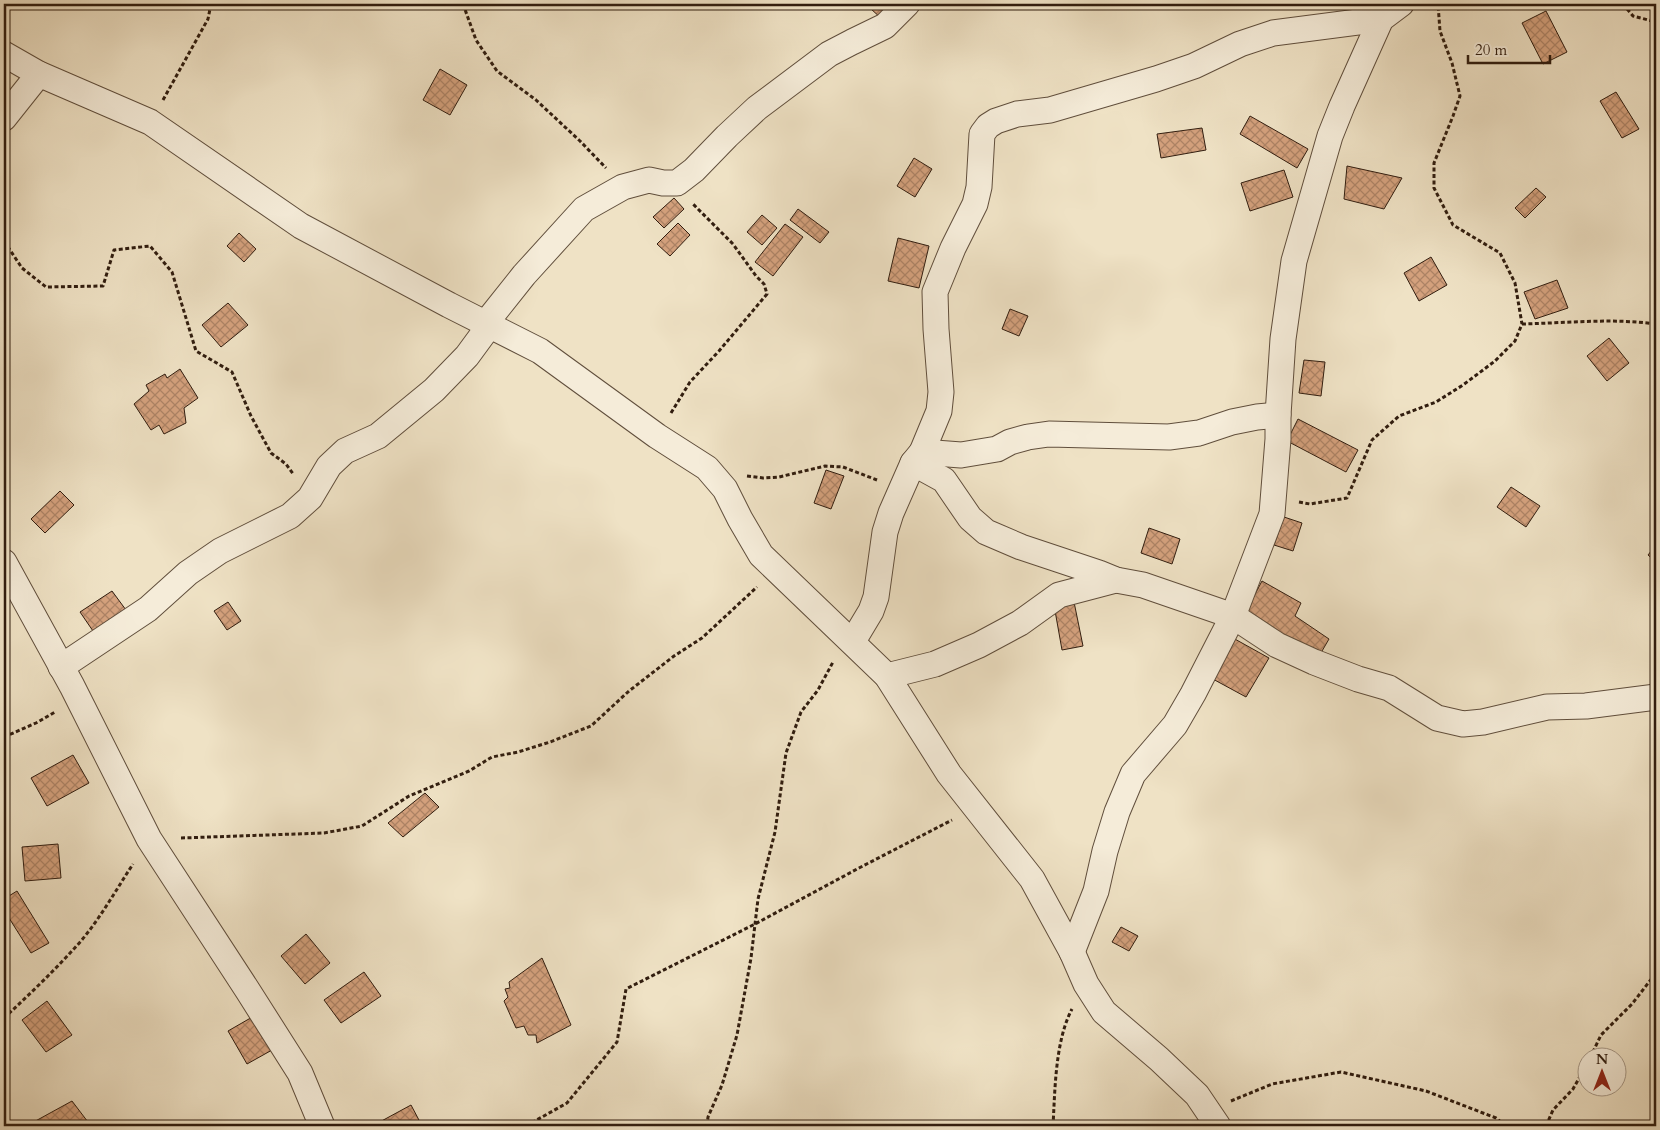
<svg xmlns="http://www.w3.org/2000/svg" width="1660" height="1130" font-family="Cardo,serif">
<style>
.building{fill:url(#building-cross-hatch);stroke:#311d0f}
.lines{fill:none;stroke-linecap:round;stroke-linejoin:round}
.street-casing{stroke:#604e3c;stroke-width:27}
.path{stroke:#311d0f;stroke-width:3;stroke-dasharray:4 2.5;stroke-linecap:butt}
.street{stroke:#f5ecd9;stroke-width:25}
</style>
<defs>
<pattern id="building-cross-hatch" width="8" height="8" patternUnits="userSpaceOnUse" patternTransform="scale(1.25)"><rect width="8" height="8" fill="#d4a17d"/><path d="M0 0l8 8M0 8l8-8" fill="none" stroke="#ad8365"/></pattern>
</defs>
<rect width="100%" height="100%" fill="#efe2c5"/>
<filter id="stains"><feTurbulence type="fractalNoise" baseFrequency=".004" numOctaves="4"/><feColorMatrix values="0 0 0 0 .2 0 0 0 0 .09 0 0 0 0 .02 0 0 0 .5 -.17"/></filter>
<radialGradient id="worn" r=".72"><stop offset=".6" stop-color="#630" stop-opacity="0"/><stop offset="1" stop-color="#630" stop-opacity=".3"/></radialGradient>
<g class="building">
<path d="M 873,4 L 897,4 L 883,20 L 870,8 Z"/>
<path d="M 1546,11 L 1567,52 L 1543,64 L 1522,23 Z"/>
<path d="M 440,69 L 467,85 L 450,115 L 423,100 Z"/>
<path d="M 1616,92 L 1639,129 L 1622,138 L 1600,101 Z"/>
<path d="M 1250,116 L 1308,149 L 1297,168 L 1240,134 Z"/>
<path d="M 1202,128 L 1206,150 L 1161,158 L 1157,134 Z"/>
<path d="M 914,158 L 932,169 L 915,197 L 897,186 Z"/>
<path d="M 1347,166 L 1402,178 L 1384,209 L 1344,199 Z"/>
<path d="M 1284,170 L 1293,197 L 1250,211 L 1241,183 Z"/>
<path d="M 1536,188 L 1546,197 L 1525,218 L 1515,208 Z"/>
<path d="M 674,198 L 684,209 L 664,228 L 653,217 Z"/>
<path d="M 798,209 L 829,232 L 820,243 L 790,220 Z"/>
<path d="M 762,215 L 777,228 L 762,245 L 747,232 Z"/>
<path d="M 678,223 L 690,235 L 670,256 L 657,244 Z"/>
<path d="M 785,224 L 803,237 L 773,276 L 755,262 Z"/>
<path d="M 239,233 L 256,249 L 244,262 L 227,246 Z"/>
<path d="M 898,238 L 929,246 L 919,288 L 888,281 Z"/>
<path d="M 1431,257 L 1447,285 L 1419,301 L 1404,273 Z"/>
<path d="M 4,259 L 10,263 L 4,271 Z"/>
<path d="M 1557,280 L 1568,308 L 1535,319 L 1524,292 Z"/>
<path d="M 228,303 L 248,325 L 221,347 L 202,325 Z"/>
<path d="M 1010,309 L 1028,316 L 1019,336 L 1002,329 Z"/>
<path d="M 1609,338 L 1629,363 L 1607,381 L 1587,356 Z"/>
<path d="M 1304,360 L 1325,362 L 1321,396 L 1299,393 Z"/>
<path d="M 180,369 L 198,398 L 184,408 L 186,423 L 164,434 L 159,425 L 151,430 L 134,404 L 149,391 L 146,385 L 165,374 L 167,378 Z"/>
<path d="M 1298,419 L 1358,450 L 1346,472 L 1287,441 Z"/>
<path d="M 826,470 L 844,476 L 831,509 L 814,503 Z"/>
<path d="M 1511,487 L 1540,506 L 1526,527 L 1497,507 Z"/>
<path d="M 60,491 L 74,505 L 45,533 L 31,519 Z"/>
<path d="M 1284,517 L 1302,523 L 1293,551 L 1274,545 Z"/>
<path d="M 1149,528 L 1180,539 L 1172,564 L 1141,553 Z"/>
<path d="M 1656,545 L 1656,562 L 1648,555 Z"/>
<path d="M 1262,581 L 1301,603 L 1295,616 L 1329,639 L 1318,658 L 1245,613 Z"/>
<path d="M 112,591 L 126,610 L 93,631 L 80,612 Z"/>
<path d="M 228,602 L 241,621 L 227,630 L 214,611 Z"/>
<path d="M 1074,602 L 1083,646 L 1062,650 L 1054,605 Z"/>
<path d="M 1233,638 L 1269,658 L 1246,697 L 1211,678 Z"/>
<path d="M 73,755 L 89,783 L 47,806 L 31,778 Z"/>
<path d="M 425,793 L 439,807 L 403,837 L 388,823 Z"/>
<path d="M 58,844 L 61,878 L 25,881 L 22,847 Z"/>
<path d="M 17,891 L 49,943 L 31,953 L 4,910 L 4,899 Z"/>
<path d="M 1121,927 L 1138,936 L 1129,951 L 1112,942 Z"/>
<path d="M 306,934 L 330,963 L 305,984 L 281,956 Z"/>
<path d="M 542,958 L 571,1025 L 537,1043 L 536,1035 L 528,1035 L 524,1026 L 516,1028 L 504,1001 L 508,997 L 505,989 L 510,988 L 509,982 Z"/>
<path d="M 364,972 L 381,996 L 341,1023 L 324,1000 Z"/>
<path d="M 47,1001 L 72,1035 L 46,1052 L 22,1020 Z"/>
<path d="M 261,1012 L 281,1045 L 247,1064 L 228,1031 Z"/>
<path d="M 72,1101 L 91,1126 L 31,1126 L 30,1124 Z"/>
<path d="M 411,1105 L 420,1122 L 412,1126 L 377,1126 L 376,1124 Z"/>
</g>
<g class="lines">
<defs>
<g id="street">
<path d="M 4,54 L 39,74 L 150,122 L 301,226 L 449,305 L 540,351 L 657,436 L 707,468 L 725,489 L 740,519 L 761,555 L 887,676 L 949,774 L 1032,879 L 1072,952 L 1086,984 L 1104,1012 L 1159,1059 L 1197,1095 L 1218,1126"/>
<path d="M 4,118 L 39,74"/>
<path d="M 485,324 L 524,275 L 584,209 L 623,187 L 649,180 L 663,183 L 677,183 L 694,170 L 727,136 L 757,108 L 829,54 L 852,42 L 885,26 L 907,4"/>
<path d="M 922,452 L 961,455 L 997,449 L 1010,442 L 1028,437 L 1049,434 L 1169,437 L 1199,433 L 1232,422 L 1257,417 L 1278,415"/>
<path d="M 913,463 L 944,480 L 970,518 L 986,532 L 1021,547 L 1099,573 L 1116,580 L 1143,585 L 1233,616 L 1277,645 L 1314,662 L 1358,679 L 1389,688 L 1437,718 L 1463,724 L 1483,722 L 1547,707 L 1586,706 L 1656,697"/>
<path d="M 4,562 L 72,686 L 149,839 L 248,991 L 300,1073 L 322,1126"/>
<path d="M 853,641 L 871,611 L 876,597 L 885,532 L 891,513 L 913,463 L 922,452 L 939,411 L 941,392 L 936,329 L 935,292 L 953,248 L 975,204 L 979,187 L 982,134 L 988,126 L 996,121 L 1017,114 L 1050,110 L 1156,79 L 1194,66 L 1240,44 L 1273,33 L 1381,19"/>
<path d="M 61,667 L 148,609 L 188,573 L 220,551 L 290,516 L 310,498 L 329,466 L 345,451 L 378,436 L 434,390 L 467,356 L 489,326"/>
<path d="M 887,676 L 935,664 L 979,645 L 1020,623 L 1059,595 L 1116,580"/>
<path d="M 1072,952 L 1096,891 L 1105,851 L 1117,812 L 1133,774 L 1175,725 L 1193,694 L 1233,616 L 1272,514 L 1278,439 L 1278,415 L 1283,339 L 1294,261 L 1330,136 L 1342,106 L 1381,19 L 1401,4"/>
</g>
</defs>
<use href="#street" class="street-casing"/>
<g class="path">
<path d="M 463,4 L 476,40 L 497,71 L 536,100 L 580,141 L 606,168"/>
<path d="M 1623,4 L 1633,16 L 1656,22"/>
<path d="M 163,100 L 208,19 L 211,4"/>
<path d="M 4,241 L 22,268 L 46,287 L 103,286 L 114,250 L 150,246 L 172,272 L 196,351 L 232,372 L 251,416 L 271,453 L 286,464 L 294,475"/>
<path d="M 1522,324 C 1566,323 1612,318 1656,324"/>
<path d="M 671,413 L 690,382 L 719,351 L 767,294 L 764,284 L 756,276 L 733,244 L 693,204"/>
<path d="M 747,476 L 763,478 L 779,477 L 825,466 L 843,467 L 877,480"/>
<path d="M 1299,502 L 1310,504 L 1347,498 L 1372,440 L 1399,416 L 1436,402 L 1463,385 L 1495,361 L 1515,341 L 1522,324 L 1515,283 L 1500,253 L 1453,225 L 1434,188 L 1434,163 L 1453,116 L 1460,96 L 1452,63 L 1440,31 L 1438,4"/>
<path d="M 4,737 L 36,723 L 55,712"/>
<path d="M 181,838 L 324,833 L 362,826 L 409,796 L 469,771 L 492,757 L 518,752 L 550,742 L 591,726 L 629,691 L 674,656 L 702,638 L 757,587"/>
<path d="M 4,1018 C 30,994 57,968 81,941 C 101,917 116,890 133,864"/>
<path d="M 1590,1058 L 1601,1035 L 1632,1004 L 1656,973"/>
<path d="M 1231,1101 L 1272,1084 L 1341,1072 L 1426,1091 L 1496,1118 L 1506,1126"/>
<path d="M 526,1126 L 567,1103 L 617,1042 L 626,989 L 755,924 L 859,868 L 952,820"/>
<path d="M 707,1126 L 708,1117 L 722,1085 L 737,1035 L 751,958 L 758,899 L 775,832 L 786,753 L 801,712 L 818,690 L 833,662"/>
<path d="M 1053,1126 C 1055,1091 1055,1041 1072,1009"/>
<path d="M 1546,1126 L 1553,1110 L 1573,1089 L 1588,1062"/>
</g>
<use href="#street" class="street"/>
</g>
<rect width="1660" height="1130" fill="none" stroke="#efe2c5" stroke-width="20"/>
<rect x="5" y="5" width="1650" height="1120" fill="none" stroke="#311d0f" stroke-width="2.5"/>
<rect x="10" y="10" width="1640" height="1110" fill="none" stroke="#311d0f"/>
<g transform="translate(1602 1072)"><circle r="24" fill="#f5ecd9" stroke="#a79988"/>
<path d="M0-4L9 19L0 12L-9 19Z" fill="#8f2418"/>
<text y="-8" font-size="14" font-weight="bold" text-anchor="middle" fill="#311d0f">N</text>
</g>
<path d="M1468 55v8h82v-8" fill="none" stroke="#311d0f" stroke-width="2.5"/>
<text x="1475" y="55" font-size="15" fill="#311d0f" stroke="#f5ecd9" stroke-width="4" paint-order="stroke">20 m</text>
<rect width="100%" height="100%" filter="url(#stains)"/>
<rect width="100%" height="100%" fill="url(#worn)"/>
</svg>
